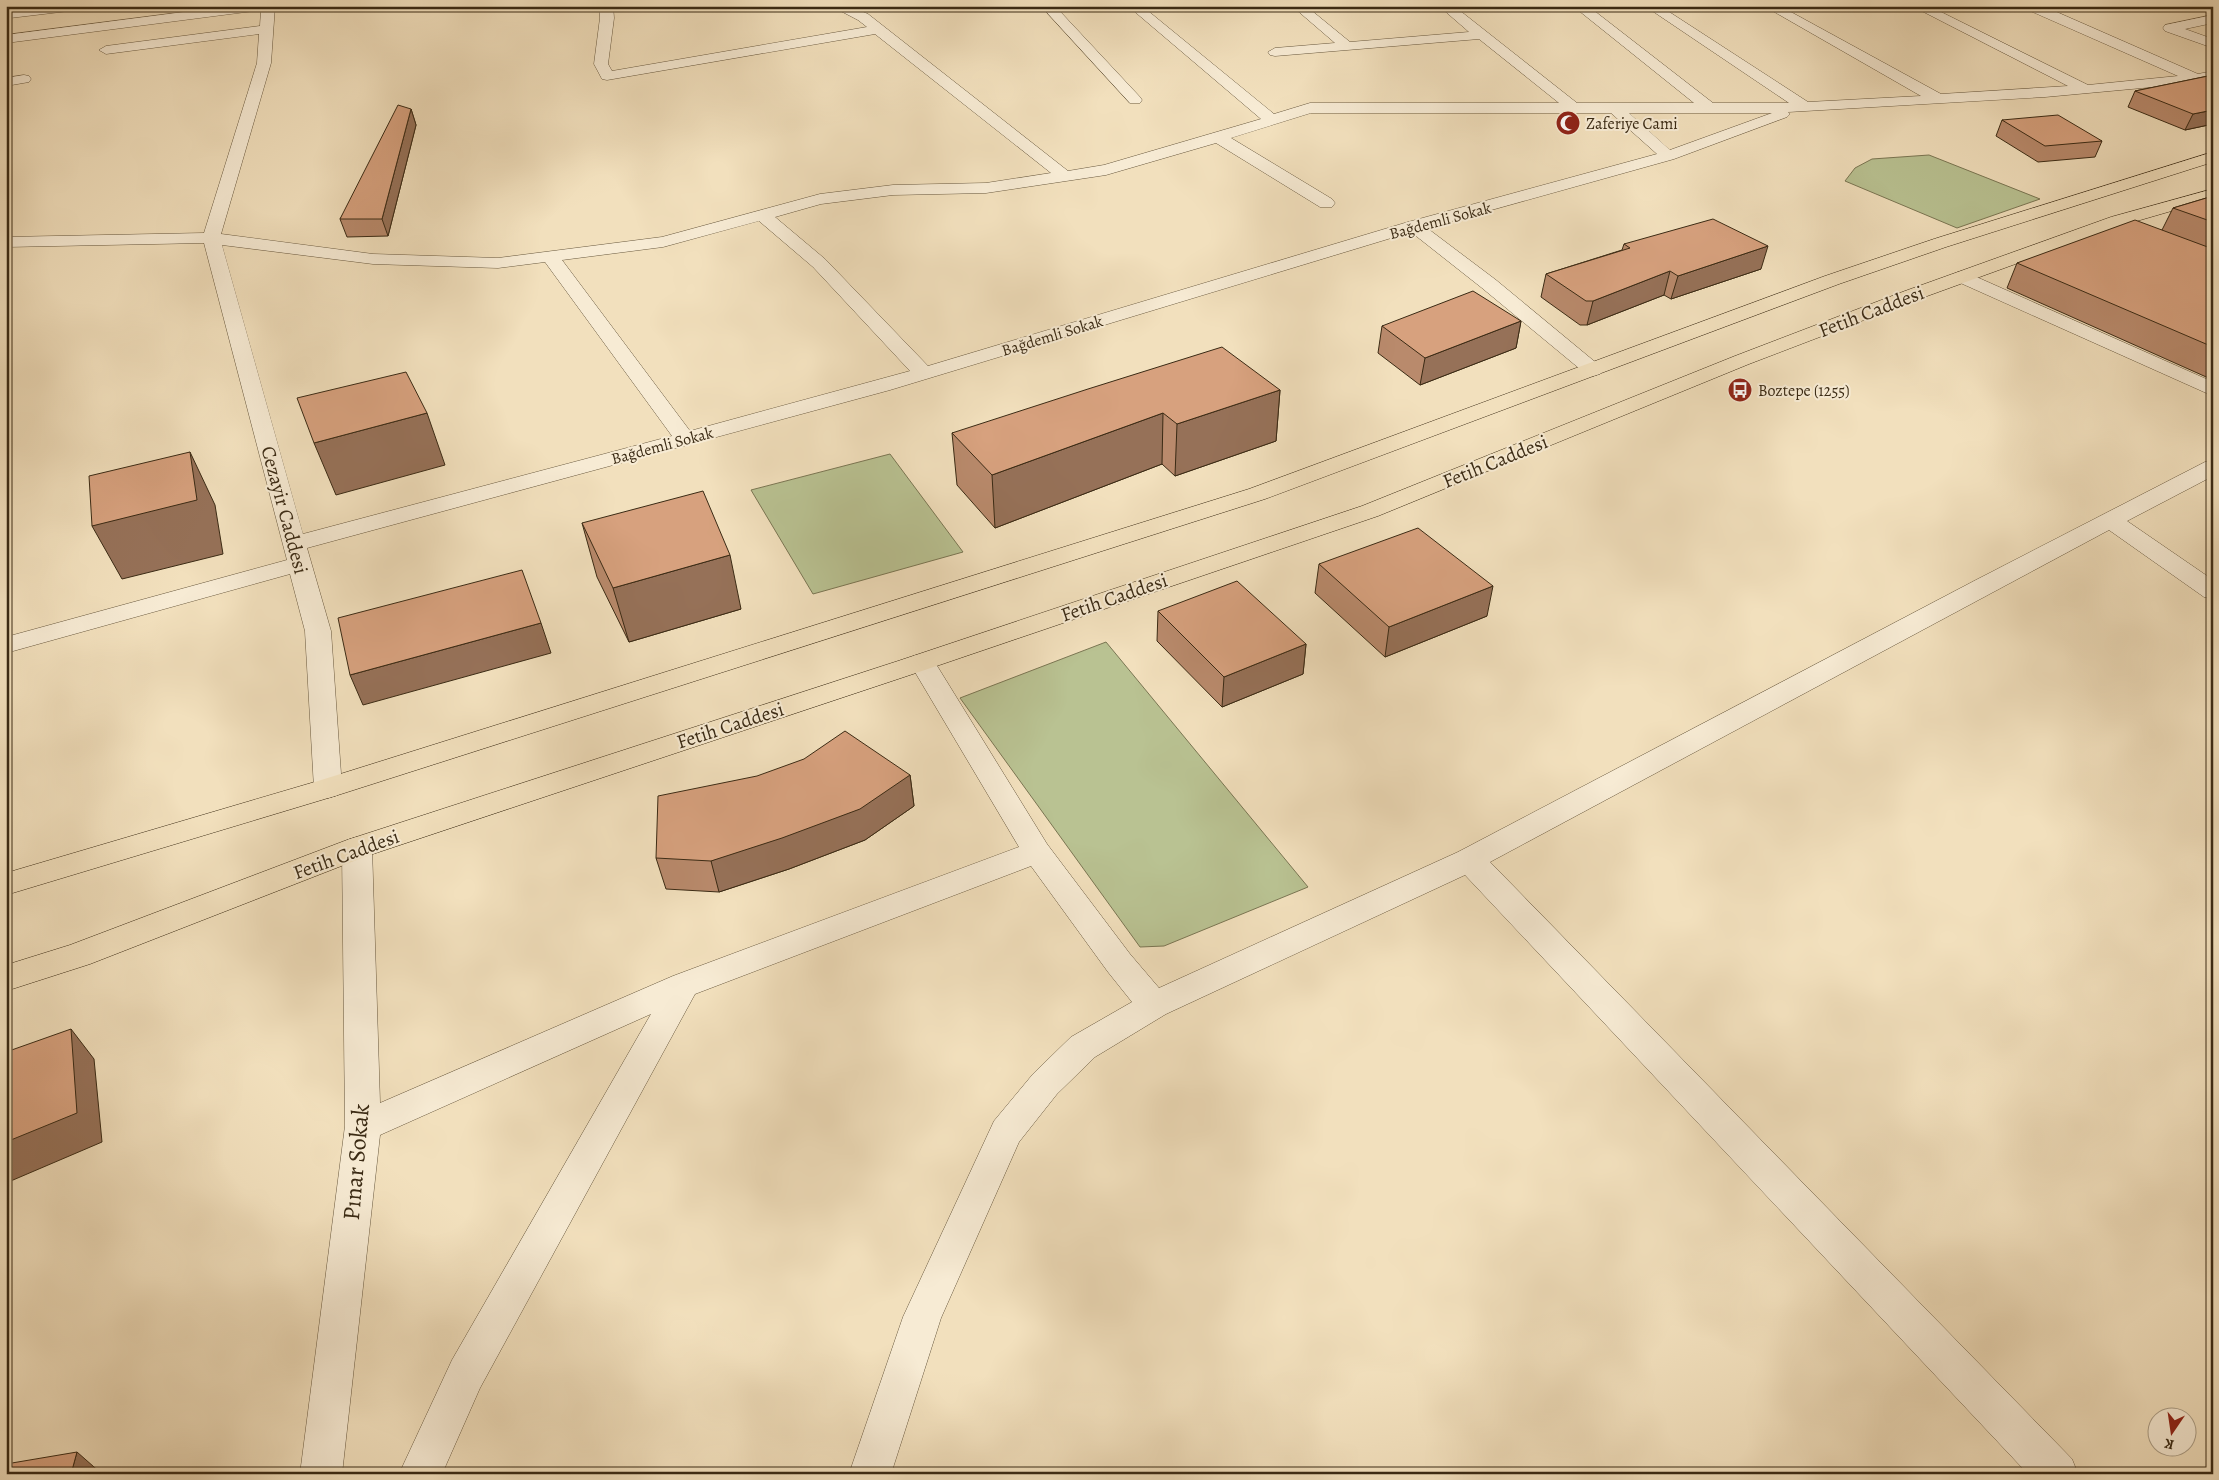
<svg xmlns="http://www.w3.org/2000/svg" width="2219" height="1480" font-family="Alegreya,serif">
<style>
.green{fill:#b9c292;stroke:#7a7653}
.lines{fill:none;stroke-linecap:round;stroke-linejoin:round}
.minor-casing{stroke:#68583e;stroke-width:1}
.primary-casing{stroke:#3a2a14;stroke-width:1}
.minor{fill:#f7ebd4;fill-rule:evenodd}
.primary{fill:#f2e0bd;fill-rule:evenodd}
.wall{fill:#b98a6c;stroke:#3a2a14}
.shaded-wall{fill:#967158;stroke:#3a2a14}
.building{fill:#d7a17e;stroke:#3a2a14}
.labels{text-anchor:middle;stroke-width:4;stroke-linejoin:round;paint-order:stroke}
.far-poi-label{font-size:16px;fill:#3a2a14;stroke:#f7ebd4;text-anchor:start}
.far-street-label{font-size:16px;fill:#3a2a14;stroke:#f7ebd4}
.street-label{font-size:20px;fill:#3a2a14;stroke:#f7ebd4}
.near-street-label{font-size:24px;fill:#3a2a14;stroke:#f7ebd4}
</style>
<rect width="100%" height="100%" fill="#f2e0bd"/>
<filter id="stains"><feTurbulence type="fractalNoise" baseFrequency=".004" numOctaves="4"/><feColorMatrix values="0 0 0 0 .2 0 0 0 0 .09 0 0 0 0 .02 0 0 0 .5 -.17"/></filter>
<radialGradient id="worn" r=".72"><stop offset=".6" stop-color="#630" stop-opacity="0"/><stop offset="1" stop-color="#630" stop-opacity=".3"/></radialGradient>
<g class="green">
<path d="M 1929,155 L 2040,199 L 1957,228 L 1845,181 L 1855,168 L 1872,159 Z"/>
<path d="M 890,454 L 963,552 L 813,594 L 751,490 Z"/>
<path d="M 1106,642 L 1308,887 L 1164,946 L 1140,947 L 960,698 Z"/>
</g>
<g class="lines">
<defs>
<g id="minor">
<path d="M 6,6 L 19,6 L 18,9 L 42,6 L 83,6 L 77,10 L 10,18 L 6,17 Z"/>
<path d="M 230,6 L 275,6 L 271,63 L 221,234 L 373,254 L 498,258 L 662,237 L 820,194 L 893,185 L 986,183 L 1051,173 L 875,34 L 607,80 L 602,79 L 594,64 L 600,18 L 599,6 L 613,6 L 614,18 L 608,64 L 612,71 L 867,27 L 858,20 L 831,6 L 849,6 L 868,14 L 1068,171 L 1104,165 L 1261,119 L 1128,6 L 1142,6 L 1274,114 L 1310,103 L 1559,103 L 1479,39 L 1275,56 L 1270,55 L 1268,52 L 1275,48 L 1335,43 L 1292,6 L 1306,6 L 1350,42 L 1469,32 L 1439,6 L 1454,6 L 1577,103 L 1694,103 L 1573,6 L 1588,6 L 1713,103 L 1789,103 L 1645,6 L 1660,6 L 1808,102 L 1921,96 L 1764,6 L 1780,6 L 1941,94 L 2068,86 L 1912,6 L 1929,6 L 2088,85 L 2178,76 L 2026,9 L 2025,6 L 2043,6 L 2198,74 L 2213,71 L 2213,79 L 2196,83 L 2045,97 L 1788,112 L 1790,114 L 1787,117 L 1674,159 L 1427,228 L 1496,280 L 1600,366 L 1603,370 L 1600,374 L 1593,376 L 1586,374 L 1482,288 L 1411,232 L 890,390 L 307,548 L 331,631 L 342,788 L 338,795 L 328,798 L 318,795 L 314,788 L 305,631 L 290,574 L 6,653 L 6,637 L 287,560 L 204,243 L 6,247 L 6,237 L 204,233 L 257,63 L 259,34 L 106,54 L 99,50 L 106,46 L 260,26 L 261,10 L 6,43 L 6,35 ZM 1311,113 L 1611,113 L 1657,154 L 1408,222 L 928,366 L 825,259 L 775,217 L 821,204 L 893,195 L 986,193 L 1106,175 L 1216,143 L 1320,207 L 1332,207 L 1335,203 L 1332,199 L 1231,138 ZM 1629,113 L 1772,113 L 1670,150 ZM 759,221 L 813,267 L 910,371 L 690,431 L 562,260 L 663,247 ZM 222,245 L 373,264 L 498,268 L 545,262 L 672,436 L 303,534 Z"/>
<path d="M 1041,6 L 1055,6 L 1140,97 L 1142,100 L 1140,103 L 1130,103 Z"/>
<path d="M 2213,15 L 2213,23 L 2185,29 L 2213,39 L 2213,48 L 2165,31 L 2163,28 L 2165,25 Z"/>
<path d="M 24,75 L 29,76 L 31,79 L 29,82 L 6,86 L 6,78 Z"/>
<path d="M 1963,271 L 2213,382 L 2213,396 L 1956,281 L 1954,277 L 1956,273 Z"/>
<path d="M 2213,460 L 2213,476 L 2127,521 L 2213,580 L 2213,599 L 2204,597 L 2109,530 L 1490,862 L 2072,1459 L 2078,1474 L 2028,1474 L 1465,875 L 1166,1014 L 1095,1057 L 1057,1094 L 1019,1142 L 941,1318 L 891,1474 L 849,1474 L 903,1317 L 994,1121 L 1033,1074 L 1071,1037 L 1132,1002 L 1108,972 L 1031,866 L 695,994 L 480,1388 L 442,1474 L 399,1474 L 452,1360 L 651,1014 L 380,1135 L 342,1474 L 300,1474 L 345,1126 L 342,848 L 347,840 L 357,837 L 367,840 L 372,848 L 380,1103 L 673,976 L 1019,847 L 909,662 L 913,656 L 922,654 L 931,656 L 1047,844 L 1130,954 L 1159,988 L 1458,852 L 1974,581 L 2205,462 Z"/>
</g>
<g id="primary">
<path d="M 2213,152 L 2213,162 L 1946,247 L 1839,284 L 1265,499 L 338,795 L 6,895 L 6,873 L 318,781 L 1249,489 L 1825,276 L 1934,239 Z"/>
<path d="M 2213,189 L 2213,199 L 2123,225 L 1919,299 L 1749,364 L 1378,516 L 916,673 L 367,856 L 90,964 L 6,991 L 6,965 L 70,945 L 347,840 L 898,661 L 1362,506 L 1735,356 L 1905,291 L 2111,217 Z"/>
</g>
</defs>
<use href="#minor" class="minor-casing"/>
<use href="#primary" class="primary-casing"/>
<use href="#minor" class="minor"/>
<use href="#primary" class="primary"/>
</g>
<g class="wall">
<path d="M 2213,75 L 2213,124 L 2185,130 L 2128,107 L 2135,91 Z"/>
<path d="M 411,109 L 416,125 L 388,236 L 347,237 L 340,219 Z"/>
<path d="M 2002,120 L 2102,141 L 2095,157 L 2038,162 L 1996,136 Z"/>
<path d="M 2213,196 L 2213,380 L 2007,288 L 2017,263 L 2162,230 L 2173,208 Z"/>
<path d="M 1624,244 L 1761,269 L 1671,299 L 1664,295 L 1587,325 L 1580,325 L 1541,297 L 1546,274 L 1622,250 Z"/>
<path d="M 1521,321 L 1516,348 L 1420,385 L 1378,353 L 1382,326 Z"/>
<path d="M 1280,390 L 1276,441 L 1175,476 L 1162,464 L 995,528 L 957,485 L 952,433 Z"/>
<path d="M 582,523 L 741,609 L 629,642 L 597,577 Z"/>
<path d="M 1319,564 L 1487,616 L 1385,657 L 1315,593 Z"/>
<path d="M 1158,611 L 1306,644 L 1303,674 L 1222,707 L 1157,641 Z"/>
<path d="M 910,775 L 914,806 L 865,840 L 789,869 L 719,892 L 666,889 L 656,858 Z"/>
</g>
<g class="shaded-wall">
<path d="M 411,109 L 416,125 L 388,236 L 382,219 Z"/>
<path d="M 2213,110 L 2213,124 L 2185,130 L 2193,114 Z"/>
<path d="M 1768,246 L 1761,269 L 1671,299 L 1678,276 Z"/>
<path d="M 1670,271 L 1664,295 L 1587,325 L 1593,301 Z"/>
<path d="M 1521,321 L 1516,348 L 1420,385 L 1425,358 Z"/>
<path d="M 1280,390 L 1276,441 L 1175,476 L 1177,424 Z"/>
<path d="M 427,413 L 445,465 L 336,495 L 314,443 Z"/>
<path d="M 1163,413 L 1162,464 L 995,528 L 992,475 Z"/>
<path d="M 190,452 L 215,505 L 223,554 L 122,579 L 92,526 Z"/>
<path d="M 730,555 L 741,609 L 629,642 L 613,588 Z"/>
<path d="M 1493,586 L 1487,616 L 1385,657 L 1389,627 Z"/>
<path d="M 541,623 L 551,653 L 363,705 L 350,675 Z"/>
<path d="M 1306,644 L 1303,674 L 1222,707 L 1224,677 Z"/>
<path d="M 6,646 L 11,654 L 9,704 L 6,705 Z"/>
<path d="M 910,775 L 914,806 L 865,840 L 789,869 L 719,892 L 711,861 Z"/>
<path d="M 71,1029 L 94,1059 L 102,1142 L 6,1183 L 6,1142 Z"/>
<path d="M 77,1452 L 102,1474 L 71,1474 Z"/>
</g>
<g class="building">
<path d="M 2213,75 L 2213,110 L 2193,114 L 2135,91 Z"/>
<path d="M 398,105 L 411,109 L 382,219 L 340,219 Z"/>
<path d="M 2058,115 L 2102,141 L 2045,146 L 2002,120 Z"/>
<path d="M 2213,196 L 2213,222 L 2173,208 Z"/>
<path d="M 1713,219 L 1768,246 L 1678,276 L 1670,271 L 1593,301 L 1586,301 L 1546,274 L 1630,248 L 1624,244 Z"/>
<path d="M 2135,220 L 2213,249 L 2213,347 L 2017,263 Z"/>
<path d="M 1473,291 L 1521,321 L 1425,358 L 1382,326 Z"/>
<path d="M 1222,347 L 1280,390 L 1177,424 L 1163,413 L 992,475 L 952,433 L 1088,389 Z"/>
<path d="M 406,372 L 427,413 L 314,443 L 297,398 Z"/>
<path d="M 190,452 L 197,500 L 92,526 L 89,476 Z"/>
<path d="M 703,491 L 730,555 L 613,588 L 582,523 Z"/>
<path d="M 1418,528 L 1493,586 L 1389,627 L 1319,564 Z"/>
<path d="M 522,570 L 541,623 L 350,675 L 338,618 Z"/>
<path d="M 1237,581 L 1306,644 L 1224,677 L 1158,611 Z"/>
<path d="M 845,731 L 910,775 L 860,809 L 782,838 L 711,861 L 656,858 L 658,796 L 757,776 L 804,759 Z"/>
<path d="M 71,1029 L 77,1113 L 6,1142 L 6,1052 Z"/>
<path d="M 77,1452 L 71,1474 L 6,1474 L 6,1464 Z"/>
</g>
<defs>
<symbol id="mosque-disc" viewBox="-11 -11 22 22"><circle r="9.5" fill="#8f2418" stroke="#f7ebd4"/><path d="M3.5-4.9A6 6 0 1 0 3.5 4.9A5 5 0 1 1 3.5-4.9Z" fill="#fff"/></symbol>
<symbol id="bus-disc" viewBox="-11 -11 22 22"><circle r="9.5" fill="#8f2418" stroke="#f7ebd4"/><path d="M-5-6H5V4H4V6H2V4H-2V6H-4V4H-5ZM-3.5-4V0h7V-4ZM-3.5 1.2v1.5H-2V1.2ZM2 1.2v1.5H3.5V1.2Z" fill="#fff"/></symbol>
</defs>
<g fill-rule="evenodd">
<use href="#mosque-disc" x="1554" y="109" width="28" height="28"/>
<use href="#bus-disc" x="1726" y="376" width="28" height="28"/>
</g>
<g class="labels">
<g class="far-poi-label">
<text x="1586" y="129">Zaferiye Cami</text>
<text x="1758" y="396">Boztepe (1255)</text>
</g>
<g class="far-street-label">
<text transform="translate(1440 220) rotate(-15)" y="6">Bağdemli Sokak</text>
<text transform="translate(1052 335) rotate(-17)" y="6">Bağdemli Sokak</text>
<text transform="translate(662 445) rotate(-15)" y="6">Bağdemli Sokak</text>
</g>
<g class="street-label">
<text transform="translate(1871 311) rotate(-21)" y="7">Fetih Caddesi</text>
<text transform="translate(1495 461) rotate(-22)" y="7">Fetih Caddesi</text>
<text transform="translate(285 510) rotate(75)" y="7">Cezayir Caddesi</text>
<text transform="translate(1114 597) rotate(-19)" y="7">Fetih Caddesi</text>
<text transform="translate(730 725) rotate(-18)" y="7">Fetih Caddesi</text>
<text transform="translate(346 854) rotate(-20)" y="7">Fetih Caddesi</text>
</g>
<g class="near-street-label">
<text transform="translate(356 1162) rotate(-85)" y="8">Pınar Sokak</text>
</g>
</g>
<rect width="2219" height="1480" fill="none" stroke="#f2e0bd" stroke-width="25"/>
<rect x="8" y="8" width="2204" height="1465" fill="none" stroke="#3a2a14" stroke-width="2.5"/>
<rect x="12" y="12" width="2194" height="1455" fill="none" stroke="#3a2a14"/>
<g transform="translate(2172 1432) rotate(193)"><circle r="24" fill="#f7ebd4" stroke="#ab9e87"/>
<path d="M0-4L9 19L0 12L-9 19Z" fill="#8f2418"/>
<text y="-8" font-size="14" font-weight="bold" text-anchor="middle" fill="#3a2a14">K</text>
</g>
<rect width="100%" height="100%" filter="url(#stains)"/>
<rect width="100%" height="100%" fill="url(#worn)"/>
</svg>
